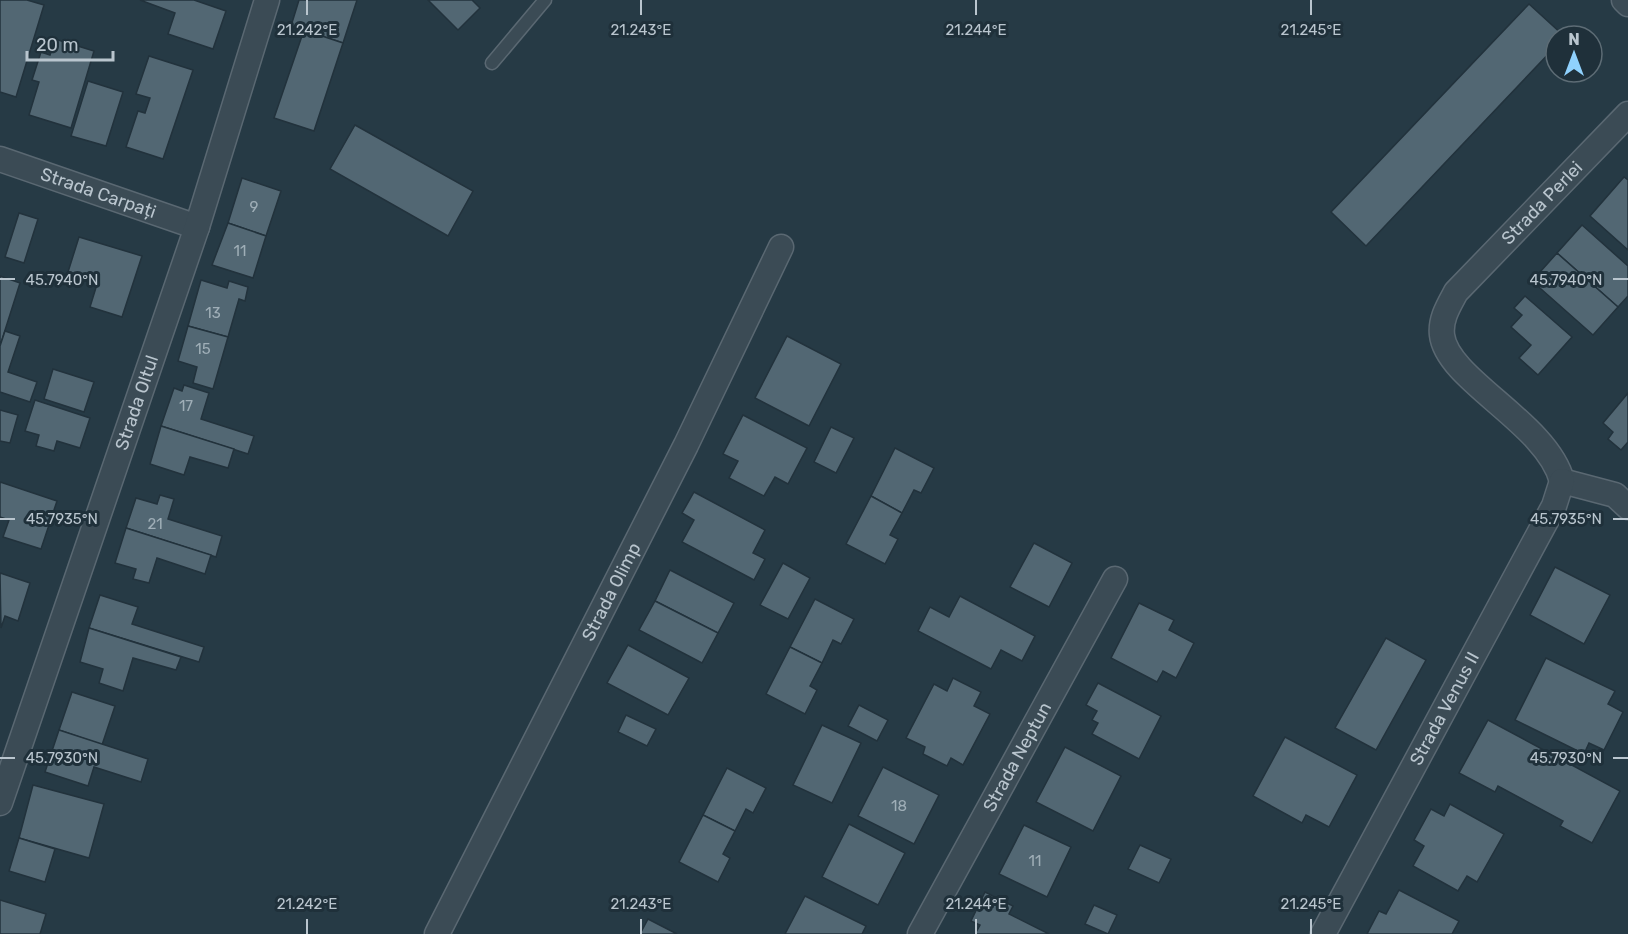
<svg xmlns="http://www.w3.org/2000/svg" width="1628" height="934" font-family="Rubik,sans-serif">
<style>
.building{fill:#526773;stroke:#22323c;stroke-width:1.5}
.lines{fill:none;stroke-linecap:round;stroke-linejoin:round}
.lane-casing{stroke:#5a6872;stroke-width:15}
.street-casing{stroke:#5a6872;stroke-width:27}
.lane{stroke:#3b4b55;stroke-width:12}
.street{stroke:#3b4b55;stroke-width:24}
.ticks{fill:none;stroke:#b9c5ce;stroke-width:2}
.labels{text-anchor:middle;stroke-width:6;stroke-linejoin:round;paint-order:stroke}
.number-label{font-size:15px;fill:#9faeb7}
.street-label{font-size:18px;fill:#b9c5ce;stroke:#1f303a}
.ticks-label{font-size:15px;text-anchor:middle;fill:#b9c5ce;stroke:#1f303a;stroke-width:6;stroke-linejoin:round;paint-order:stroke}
</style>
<rect width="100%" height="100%" fill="#263a45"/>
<g class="building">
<path d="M 0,0 L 27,0 L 44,5 L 16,97 L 0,92 Z"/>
<path d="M 140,0 L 194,0 L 226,11 L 213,49 L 168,34 L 175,13 Z"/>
<path d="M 299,0 L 357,0 L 343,43 L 291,26 Z"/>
<path d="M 428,0 L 472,0 L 480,8 L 458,30 Z"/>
<path d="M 1529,4 L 1564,36 L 1556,36 L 1556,46 L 1366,246 L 1331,212 Z"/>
<path d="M 304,30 L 343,43 L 314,131 L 274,118 Z"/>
<path d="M 55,39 L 94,51 L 71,128 L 29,115 L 39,82 L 32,80 L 41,52 L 50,55 Z"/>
<path d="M 149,56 L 193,70 L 163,159 L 126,147 L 138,111 L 145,113 L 150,98 L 136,94 Z"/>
<path d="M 88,81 L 123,92 L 106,146 L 71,136 Z"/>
<path d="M 355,125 L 473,191 L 448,236 L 330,169 Z"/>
<path d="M 1624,177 L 1628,180 L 1628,250 L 1590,216 Z"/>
<path d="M 242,178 L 281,191 L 266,236 L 228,223 Z"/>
<path d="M 19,213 L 38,219 L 24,263 L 5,257 Z"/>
<path d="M 228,223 L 266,236 L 253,278 L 212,265 Z"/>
<path d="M 1582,225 L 1628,266 L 1628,296 L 1618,307 L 1557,253 Z"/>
<path d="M 79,237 L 142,256 L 122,317 L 90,307 L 98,281 L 68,272 Z"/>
<path d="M 1557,253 L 1618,307 L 1593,335 L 1532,281 Z"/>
<path d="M 0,276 L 20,283 L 0,346 Z"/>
<path d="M 201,280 L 227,288 L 229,281 L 248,287 L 245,301 L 239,299 L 228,337 L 188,326 Z"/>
<path d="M 1525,296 L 1572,337 L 1538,375 L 1519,358 L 1531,345 L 1511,327 L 1522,315 L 1514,308 Z"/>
<path d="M 188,326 L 228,337 L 213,389 L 193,383 L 197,367 L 178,361 Z"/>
<path d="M 5,331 L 20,336 L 8,372 L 37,382 L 30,402 L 0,392 L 0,346 Z"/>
<path d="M 787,336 L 841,364 L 809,426 L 755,398 Z"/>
<path d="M 53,369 L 94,382 L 84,412 L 44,399 Z"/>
<path d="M 184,385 L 209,393 L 201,419 L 254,436 L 248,454 L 161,426 L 174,388 L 182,391 Z"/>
<path d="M 1628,393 L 1628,442 L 1621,450 L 1608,439 L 1613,432 L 1603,423 Z"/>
<path d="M 35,400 L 90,418 L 80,448 L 57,441 L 54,451 L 36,446 L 39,435 L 25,431 Z"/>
<path d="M 0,410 L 18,415 L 10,443 L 0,441 Z"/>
<path d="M 743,415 L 807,448 L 788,484 L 775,477 L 764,496 L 729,478 L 738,461 L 723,454 Z"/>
<path d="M 161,426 L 234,449 L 228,468 L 190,457 L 184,475 L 150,464 Z"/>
<path d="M 831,427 L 854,438 L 836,473 L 814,462 Z"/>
<path d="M 895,448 L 934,468 L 921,493 L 914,490 L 902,513 L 871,496 Z"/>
<path d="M 0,482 L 57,501 L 41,549 L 3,537 L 9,520 L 0,517 Z"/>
<path d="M 694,492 L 765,530 L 753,553 L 765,559 L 754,580 L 682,542 L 694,520 L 682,513 Z"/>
<path d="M 160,495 L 174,499 L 168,519 L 222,536 L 216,557 L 126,528 L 136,498 L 157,504 Z"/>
<path d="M 871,496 L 902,513 L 890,535 L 898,539 L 885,564 L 846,544 Z"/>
<path d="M 126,528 L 211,555 L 205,574 L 157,558 L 149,583 L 133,579 L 136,569 L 115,563 Z"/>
<path d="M 1034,543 L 1072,563 L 1049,607 L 1010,587 Z"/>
<path d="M 783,563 L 810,578 L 788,619 L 760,605 Z"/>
<path d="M 1555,567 L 1610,595 L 1584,644 L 1530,615 Z"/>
<path d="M 670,570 L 734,603 L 718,633 L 655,601 Z"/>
<path d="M 0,573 L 30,583 L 18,621 L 5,616 L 1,628 Z"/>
<path d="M 100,595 L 138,607 L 132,624 L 204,647 L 199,662 L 89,628 Z"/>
<path d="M 960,596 L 1035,636 L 1022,661 L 1001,650 L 991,669 L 918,631 L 930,607 L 949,617 Z"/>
<path d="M 815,599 L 854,619 L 841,644 L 833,640 L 822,663 L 790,647 Z"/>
<path d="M 655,601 L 718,633 L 702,663 L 639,630 Z"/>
<path d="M 1139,603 L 1174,620 L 1169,630 L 1194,643 L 1176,678 L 1163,671 L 1157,682 L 1111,658 Z"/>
<path d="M 89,628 L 181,657 L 176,670 L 133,658 L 123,691 L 99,683 L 103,669 L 80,662 Z"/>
<path d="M 1386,638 L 1426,660 L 1376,750 L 1335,728 Z"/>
<path d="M 628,645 L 689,678 L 668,715 L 607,683 Z"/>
<path d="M 790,647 L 822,663 L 810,686 L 817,690 L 805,714 L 766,694 Z"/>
<path d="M 1546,658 L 1615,691 L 1608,704 L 1623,712 L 1604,750 L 1589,743 L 1584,754 L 1515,720 Z"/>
<path d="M 953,678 L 981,692 L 974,706 L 990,714 L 963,765 L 951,758 L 947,766 L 923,754 L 925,747 L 906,738 L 934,684 L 947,691 Z"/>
<path d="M 1098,683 L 1161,716 L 1139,759 L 1092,734 L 1098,723 L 1092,720 L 1097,711 L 1086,705 Z"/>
<path d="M 72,692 L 115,706 L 102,745 L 59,730 Z"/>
<path d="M 859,705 L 888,720 L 877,741 L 848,726 Z"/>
<path d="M 626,715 L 656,729 L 647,746 L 618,732 Z"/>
<path d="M 1488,720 L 1620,791 L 1592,843 L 1560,826 L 1563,821 L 1498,786 L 1495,792 L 1459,773 Z"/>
<path d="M 822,725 L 861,743 L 832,803 L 793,785 Z"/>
<path d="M 59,730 L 148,759 L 141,782 L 94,767 L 88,786 L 45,772 Z"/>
<path d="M 1285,737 L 1357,775 L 1329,827 L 1306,815 L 1302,823 L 1253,796 Z"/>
<path d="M 1065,747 L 1121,776 L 1093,831 L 1036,802 Z"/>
<path d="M 883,767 L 939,795 L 914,844 L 858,816 Z"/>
<path d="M 727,768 L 766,788 L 753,813 L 746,809 L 735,831 L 703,815 Z"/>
<path d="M 33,785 L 104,804 L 89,858 L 19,838 Z"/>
<path d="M 1450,804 L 1504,834 L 1477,882 L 1467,876 L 1458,891 L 1413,866 L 1424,846 L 1414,840 L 1431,809 L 1444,816 Z"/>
<path d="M 703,815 L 735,831 L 723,854 L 730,858 L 718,882 L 679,862 Z"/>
<path d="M 849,824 L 905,853 L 878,905 L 822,877 Z"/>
<path d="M 1024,825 L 1071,847 L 1047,897 L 999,874 Z"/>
<path d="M 19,838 L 55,849 L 45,882 L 9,871 Z"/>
<path d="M 1140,845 L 1171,859 L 1159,883 L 1128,869 Z"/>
<path d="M 1399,890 L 1459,921 L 1452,934 L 1367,934 L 1379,911 L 1386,914 Z"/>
<path d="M 985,892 L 1013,906 L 1009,914 L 1049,934 L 975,934 L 980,925 L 971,921 Z"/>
<path d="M 805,896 L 866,926 L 862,934 L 785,934 Z"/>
<path d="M 0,900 L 46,914 L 40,934 L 0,934 Z"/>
<path d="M 1094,905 L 1117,915 L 1108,934 L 1085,924 Z"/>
<path d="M 648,919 L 677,934 L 640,934 Z"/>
</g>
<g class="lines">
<defs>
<path id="lane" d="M 492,63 L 545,0"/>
<g id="street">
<path d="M 1624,0 L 1628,4"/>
<path id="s1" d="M 0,159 L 197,227"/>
<path id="s2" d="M 1562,481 C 1547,423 1447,380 1442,335 C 1440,319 1449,305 1456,292 L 1628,114"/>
<path d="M 1562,481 L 1615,495 L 1628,507"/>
<path id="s3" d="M 0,803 L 197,227 L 267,0"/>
<path id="s4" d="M 437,934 L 686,445 L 781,247"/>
<path id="s5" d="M 920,934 L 1115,579"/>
<path id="s6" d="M 1323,934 L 1554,506 L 1562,481"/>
</g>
</defs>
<use href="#lane" class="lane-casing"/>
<use href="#street" class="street-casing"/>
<use href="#lane" class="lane"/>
<use href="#street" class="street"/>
</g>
<path class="ticks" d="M 307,0 L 307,15M 641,0 L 641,15M 976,0 L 976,15M 1311,0 L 1311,15M 0,279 L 15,279M 1613,279 L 1628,279M 0,519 L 15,519M 1613,519 L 1628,519M 0,758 L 15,758M 1613,758 L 1628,758M 307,919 L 307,934M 641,919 L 641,934M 976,919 L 976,934M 1311,919 L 1311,934"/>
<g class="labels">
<g class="number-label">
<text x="254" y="212">9</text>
<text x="240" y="256">11</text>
<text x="213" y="318">13</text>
<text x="203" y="354">15</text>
<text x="186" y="411">17</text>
<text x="155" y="529">21</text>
<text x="899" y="811">18</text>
<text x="1035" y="866">11</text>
</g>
<g class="street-label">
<text dy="6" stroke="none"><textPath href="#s1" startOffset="104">Strada Carpați</textPath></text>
<text dy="6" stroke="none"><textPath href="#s2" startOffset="362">Strada Perlei</textPath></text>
<text dy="6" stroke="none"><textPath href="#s3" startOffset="423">Strada Oltul</textPath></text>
<text dy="6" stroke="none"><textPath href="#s4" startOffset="384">Strada Olimp</textPath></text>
<text dy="6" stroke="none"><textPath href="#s6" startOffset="256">Strada Venus II</textPath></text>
<text dy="6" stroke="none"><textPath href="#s5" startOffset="202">Strada Neptun</textPath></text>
</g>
</g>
<g class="ticks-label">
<text x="307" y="35">21.242°E</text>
<text x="641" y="35">21.243°E</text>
<text x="976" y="35">21.244°E</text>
<text x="1311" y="35">21.245°E</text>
<text x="62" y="285">45.7940°N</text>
<text x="1566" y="285">45.7940°N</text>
<text x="62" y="524">45.7935°N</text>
<text x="1566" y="524">45.7935°N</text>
<text x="62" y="763">45.7930°N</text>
<text x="1566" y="763">45.7930°N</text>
<text x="307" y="909">21.242°E</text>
<text x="641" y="909">21.243°E</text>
<text x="976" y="909">21.244°E</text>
<text x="1311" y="909">21.245°E</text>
</g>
<g transform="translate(1574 54)"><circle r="28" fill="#1f303a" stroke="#5d6c75" stroke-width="1.5"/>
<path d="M0-4.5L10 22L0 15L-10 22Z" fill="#8fd1fd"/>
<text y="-9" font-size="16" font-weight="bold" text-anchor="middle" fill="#b9c5ce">N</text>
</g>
<path d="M27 51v9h86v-9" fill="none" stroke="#b9c5ce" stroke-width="3"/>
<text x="36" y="51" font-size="18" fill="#b9c5ce" stroke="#1f303a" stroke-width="4.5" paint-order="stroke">20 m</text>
</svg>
